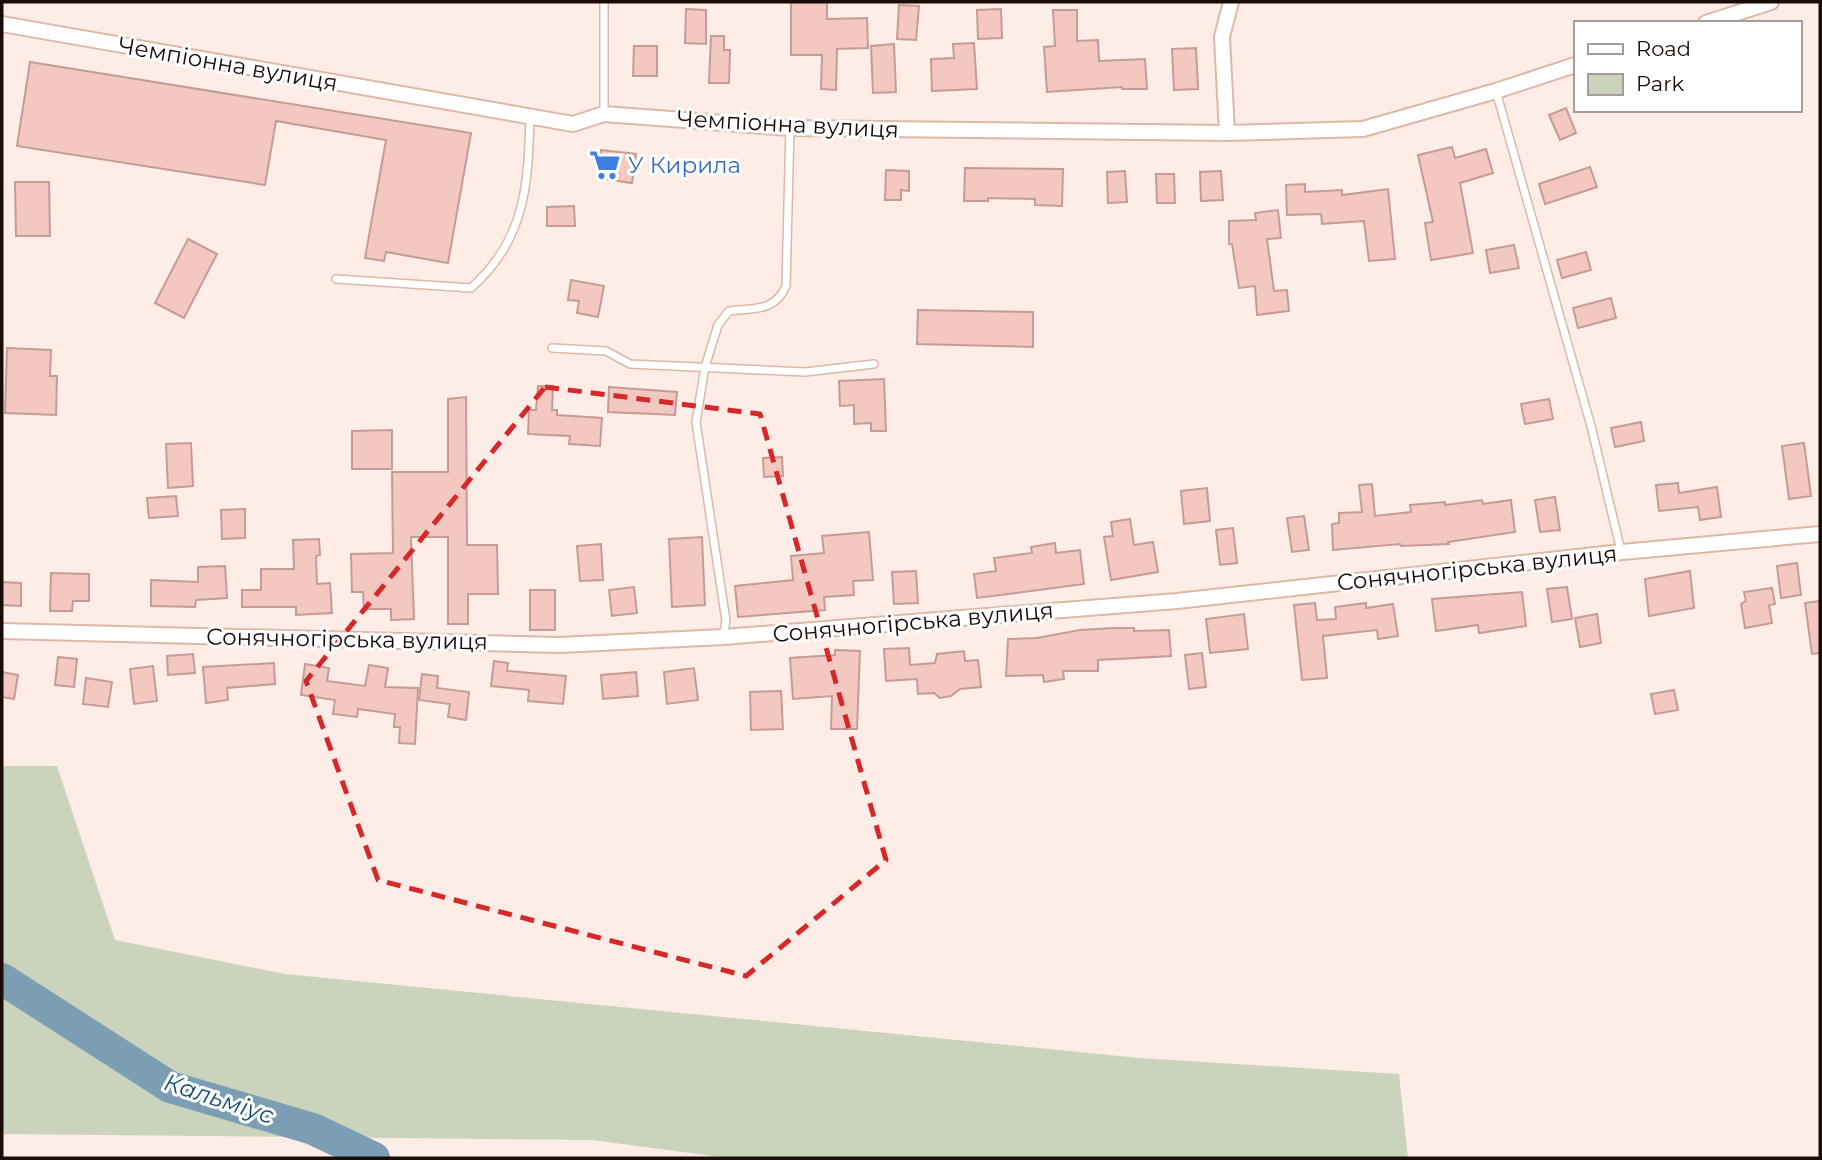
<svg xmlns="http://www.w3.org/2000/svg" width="1822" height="1160" font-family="Montserrat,sans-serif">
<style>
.green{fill:#cad4bc}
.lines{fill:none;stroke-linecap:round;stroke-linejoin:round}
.river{stroke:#7c9eb4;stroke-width:32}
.building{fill:#f2c8c1;stroke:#c59c95;stroke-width:2}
.lane-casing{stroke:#ddb8a7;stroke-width:10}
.street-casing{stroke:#ddb8a7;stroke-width:18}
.lane{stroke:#fff;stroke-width:7}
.street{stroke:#fff;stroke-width:14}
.marked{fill:none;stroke:#d62828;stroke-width:5;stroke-dasharray:14 9;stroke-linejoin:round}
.labels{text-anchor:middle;stroke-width:6;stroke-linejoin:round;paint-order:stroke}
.street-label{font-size:23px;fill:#190c07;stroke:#fff}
.shop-label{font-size:23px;fill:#366cbe;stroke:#fff;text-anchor:start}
.water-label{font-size:24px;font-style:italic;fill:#155372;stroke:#fff}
</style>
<rect width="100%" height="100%" fill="#fdede6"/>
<path class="green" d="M 2,766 L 57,766 L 115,940 L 285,974 L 1140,1058 L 1399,1074 L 1408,1158 L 728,1158 L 592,1140 L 2,1134 Z"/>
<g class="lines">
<path class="river" d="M 2,979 L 170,1087 L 313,1129 L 374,1158"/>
</g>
<g class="building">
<path d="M 791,2 L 827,2 L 827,19 L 867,18 L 868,48 L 837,49 L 836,90 L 821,89 L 822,55 L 791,55 Z"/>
<path d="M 899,5 L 919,6 L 916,40 L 897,39 Z"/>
<path d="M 686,9 L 706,10 L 706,44 L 685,43 Z"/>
<path d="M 1001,9 L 1002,38 L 978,39 L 977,10 Z"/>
<path d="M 1053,10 L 1077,10 L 1077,41 L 1098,40 L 1099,61 L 1145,59 L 1147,89 L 1122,89 L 1122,87 L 1047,92 L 1044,47 L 1055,46 Z"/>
<path d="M 711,36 L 724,36 L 724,50 L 730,50 L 729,83 L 709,83 Z"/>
<path d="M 974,43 L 977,89 L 932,91 L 931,59 L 954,58 L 953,44 Z"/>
<path d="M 894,44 L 896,92 L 873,93 L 871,46 Z"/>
<path d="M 634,46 L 657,46 L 657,76 L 633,76 Z"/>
<path d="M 1196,48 L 1198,89 L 1174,90 L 1172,49 Z"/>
<path d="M 30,62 L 471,133 L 448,263 L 386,252 L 384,261 L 365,258 L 386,140 L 276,121 L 265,185 L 17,146 Z"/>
<path d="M 1566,108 L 1576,133 L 1560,140 L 1549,115 Z"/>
<path d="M 1452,147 L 1455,158 L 1486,149 L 1493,173 L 1460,183 L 1473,253 L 1431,260 L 1425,223 L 1433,222 L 1418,155 Z"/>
<path d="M 601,150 L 636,154 L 632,183 L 597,178 Z"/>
<path d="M 1590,167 L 1597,187 L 1545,204 L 1539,184 Z"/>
<path d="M 965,168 L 1063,169 L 1062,206 L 1035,205 L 1035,199 L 988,198 L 988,201 L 964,201 Z"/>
<path d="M 886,170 L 909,171 L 909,191 L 901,190 L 901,200 L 885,200 Z"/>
<path d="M 1125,171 L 1127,202 L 1108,203 L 1107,172 Z"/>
<path d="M 1221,171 L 1223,200 L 1201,201 L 1200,172 Z"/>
<path d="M 1156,174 L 1174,174 L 1175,203 L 1157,203 Z"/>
<path d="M 15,182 L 49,182 L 50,236 L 16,236 Z"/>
<path d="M 1305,184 L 1305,192 L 1342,190 L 1342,195 L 1388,189 L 1395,259 L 1369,261 L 1364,221 L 1322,224 L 1321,214 L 1287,215 L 1286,185 Z"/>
<path d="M 574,206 L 575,226 L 547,226 L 547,207 Z"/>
<path d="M 1278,210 L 1281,238 L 1267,239 L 1274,291 L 1287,290 L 1289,311 L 1257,315 L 1255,286 L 1239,288 L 1232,244 L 1229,244 L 1229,221 L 1256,220 L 1255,213 Z"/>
<path d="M 188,239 L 217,254 L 184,318 L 155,303 Z"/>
<path d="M 1514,245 L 1519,268 L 1490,273 L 1486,250 Z"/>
<path d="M 1586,252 L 1591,270 L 1562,278 L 1557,260 Z"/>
<path d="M 571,280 L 604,286 L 598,317 L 577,313 L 579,301 L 568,300 Z"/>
<path d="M 1611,298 L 1616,318 L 1578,328 L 1573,308 Z"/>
<path d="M 918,310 L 1033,312 L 1033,347 L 917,344 Z"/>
<path d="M 7,348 L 51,350 L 50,376 L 57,376 L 56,415 L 5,413 Z"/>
<path d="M 884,379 L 886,431 L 871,431 L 871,423 L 854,424 L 854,405 L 840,406 L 839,381 Z"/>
<path d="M 538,386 L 553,386 L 552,410 L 557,410 L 557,415 L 602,418 L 600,446 L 569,444 L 570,436 L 528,434 L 529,410 L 536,410 Z"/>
<path d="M 609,387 L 677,392 L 675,415 L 608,412 Z"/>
<path d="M 466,397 L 467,545 L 497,545 L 498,594 L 468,594 L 468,624 L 448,624 L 448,537 L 411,537 L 414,619 L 391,620 L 391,609 L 364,609 L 363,592 L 352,592 L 351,554 L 393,553 L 392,472 L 448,472 L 448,399 Z"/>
<path d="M 1549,399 L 1553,419 L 1525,424 L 1521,404 Z"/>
<path d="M 1641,422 L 1644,441 L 1615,447 L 1611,428 Z"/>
<path d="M 392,430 L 392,469 L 352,469 L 352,431 Z"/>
<path d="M 191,443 L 193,486 L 168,488 L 166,444 Z"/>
<path d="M 1804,443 L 1811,496 L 1789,499 L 1782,446 Z"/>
<path d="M 782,457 L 783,476 L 764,477 L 763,458 Z"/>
<path d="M 1678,483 L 1679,493 L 1717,487 L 1721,517 L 1700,520 L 1698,507 L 1659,511 L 1656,485 Z"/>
<path d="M 1372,484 L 1375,516 L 1411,512 L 1410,505 L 1445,502 L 1445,505 L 1482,500 L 1483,504 L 1511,500 L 1515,532 L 1448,542 L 1449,544 L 1401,546 L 1400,544 L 1333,550 L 1332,524 L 1339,523 L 1339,513 L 1362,512 L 1359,485 Z"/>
<path d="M 1207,488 L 1210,521 L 1184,524 L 1181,491 Z"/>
<path d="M 176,496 L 178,516 L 149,518 L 147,498 Z"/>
<path d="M 1555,497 L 1560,530 L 1540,532 L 1535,500 Z"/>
<path d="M 245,509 L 245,538 L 222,539 L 221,510 Z"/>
<path d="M 1304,516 L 1309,550 L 1292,552 L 1287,518 Z"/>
<path d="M 1130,519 L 1134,545 L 1153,542 L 1158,572 L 1111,580 L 1104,537 L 1113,536 L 1111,522 Z"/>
<path d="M 1233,528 L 1237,563 L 1220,565 L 1216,530 Z"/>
<path d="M 869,532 L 873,580 L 853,581 L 854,595 L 824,597 L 825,610 L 738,617 L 735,586 L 793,580 L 791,556 L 824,553 L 822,536 Z"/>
<path d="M 702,537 L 705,605 L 672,607 L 669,539 Z"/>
<path d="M 319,539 L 320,555 L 316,556 L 317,584 L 330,583 L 332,613 L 296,615 L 296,607 L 242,607 L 242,590 L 261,590 L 261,569 L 294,569 L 293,540 Z"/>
<path d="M 1055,543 L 1056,553 L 1080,550 L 1084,584 L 977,598 L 974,574 L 996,571 L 994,558 L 1032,553 L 1031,547 Z"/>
<path d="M 601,544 L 603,580 L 580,581 L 577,546 Z"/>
<path d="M 1797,563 L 1801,595 L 1781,598 L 1777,566 Z"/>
<path d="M 225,566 L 227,598 L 196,600 L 195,607 L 151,606 L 151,580 L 198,582 L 198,567 Z"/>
<path d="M 916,571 L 918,603 L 894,604 L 892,572 Z"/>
<path d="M 1690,571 L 1694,608 L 1649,616 L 1645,579 Z"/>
<path d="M 51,573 L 89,574 L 89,601 L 73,601 L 72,611 L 50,611 Z"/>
<path d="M 2,582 L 21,583 L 21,606 L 2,605 Z"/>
<path d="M 634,587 L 637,613 L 612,616 L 609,590 Z"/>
<path d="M 1567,587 L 1572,619 L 1552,622 L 1547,589 Z"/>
<path d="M 1772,588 L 1775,604 L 1769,605 L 1772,623 L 1745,628 L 1741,604 L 1746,601 L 1744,592 Z"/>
<rect x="530" y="590" width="25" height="40"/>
<path d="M 1522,592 L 1526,626 L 1479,633 L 1478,625 L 1436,631 L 1432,599 Z"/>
<path d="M 1820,601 L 1820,653 L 1812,654 L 1805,603 Z"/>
<path d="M 1315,603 L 1317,620 L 1336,619 L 1335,607 L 1366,603 L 1366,608 L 1393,604 L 1398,636 L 1378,639 L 1377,630 L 1323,636 L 1327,678 L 1302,680 L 1294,605 Z"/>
<path d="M 1244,614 L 1248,649 L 1210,653 L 1206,619 Z"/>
<path d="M 1597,614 L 1601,643 L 1580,647 L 1575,618 Z"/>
<path d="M 1114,628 L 1134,628 L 1134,631 L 1169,630 L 1171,656 L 1098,660 L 1098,671 L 1063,671 L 1064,679 L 1044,682 L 1043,675 L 1006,676 L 1008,639 L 1037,638 L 1080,630 Z"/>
<path d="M 909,648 L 910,665 L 935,663 L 937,654 L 964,651 L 965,661 L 978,660 L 981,687 L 960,689 L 951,696 L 940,698 L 934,693 L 918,694 L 917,679 L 886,681 L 884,649 Z"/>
<path d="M 835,650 L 860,651 L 857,729 L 831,729 L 832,696 L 793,699 L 790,658 L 835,655 Z"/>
<path d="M 1202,653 L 1206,687 L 1189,689 L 1185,655 Z"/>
<path d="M 193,654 L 195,673 L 168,675 L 167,656 Z"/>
<path d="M 58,657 L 77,659 L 74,687 L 55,685 Z"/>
<path d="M 494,661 L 508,663 L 507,671 L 566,676 L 563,704 L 528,701 L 529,690 L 491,686 Z"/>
<path d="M 274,663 L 275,684 L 227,688 L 228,700 L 206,703 L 203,667 Z"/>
<path d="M 305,664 L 329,668 L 327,681 L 365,686 L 369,665 L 388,668 L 385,687 L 418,688 L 415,744 L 399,743 L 400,727 L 394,727 L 395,714 L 358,709 L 357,717 L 333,714 L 335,700 L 301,695 Z"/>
<path d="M 153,666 L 157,701 L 134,704 L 130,669 Z"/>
<path d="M 694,668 L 698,700 L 667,704 L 664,672 Z"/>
<path d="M 2,672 L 18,675 L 14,699 L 2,697 Z"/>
<path d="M 636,672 L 638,696 L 603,699 L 601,675 Z"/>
<path d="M 422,674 L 438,676 L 437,688 L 469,692 L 466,720 L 448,717 L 450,704 L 419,700 Z"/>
<path d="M 86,678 L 112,682 L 108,707 L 83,704 Z"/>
<path d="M 1674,690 L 1678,710 L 1655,714 L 1651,694 Z"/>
<path d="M 781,691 L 783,729 L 751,730 L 750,692 Z"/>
</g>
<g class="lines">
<defs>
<g id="lane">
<path d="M 1496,91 L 1591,426 L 1621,551"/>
<path d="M 604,114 L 604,2"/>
<path d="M 336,279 L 471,288 C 526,239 528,185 530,116"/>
<path d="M 552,348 L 606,351 L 630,364 L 805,372 L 874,364"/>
<path d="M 723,636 L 726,621 L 696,422 L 705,367 L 718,325 L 729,311 C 753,308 775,312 786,286 L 790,128"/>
</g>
<g id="street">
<path d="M 1706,23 L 1771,2"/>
<path d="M 2,24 L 573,124 L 604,114 L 790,128 L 1227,133 L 1363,129 L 1496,91 L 1575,65"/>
<path d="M 1227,133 L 1222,37 L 1231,2"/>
<path d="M 2,631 L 559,645 L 723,637 L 1177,601 L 1622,552 L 1820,534"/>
</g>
</defs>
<use href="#lane" class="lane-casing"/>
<use href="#street" class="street-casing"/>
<use href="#lane" class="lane"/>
<use href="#street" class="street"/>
</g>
<path class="marked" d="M 545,387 L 760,414 L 886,860 L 746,976 L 378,880 L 306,681 Z"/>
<defs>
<symbol id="supermarket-bare" viewBox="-9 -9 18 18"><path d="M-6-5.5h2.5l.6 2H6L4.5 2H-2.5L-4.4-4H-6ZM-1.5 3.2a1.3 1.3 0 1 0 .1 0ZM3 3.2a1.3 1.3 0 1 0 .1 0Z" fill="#3f7fe0" stroke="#fff" stroke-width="2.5" paint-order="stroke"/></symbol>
</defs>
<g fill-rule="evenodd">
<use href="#supermarket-bare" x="583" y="143" width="44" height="44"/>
</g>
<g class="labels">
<g class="street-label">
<text transform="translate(228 64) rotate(10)" y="8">Чемпіонна вулиця</text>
<text transform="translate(788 124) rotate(3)" y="8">Чемпіонна вулиця</text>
<text transform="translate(1477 568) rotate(-6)" y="8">Сонячногірська вулиця</text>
<text transform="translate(913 622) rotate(-5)" y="8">Сонячногірська вулиця</text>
<text transform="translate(347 639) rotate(1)" y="8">Сонячногірська вулиця</text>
</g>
<g class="shop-label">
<text x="628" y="173">У Кирила</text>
</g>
<g class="water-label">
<text transform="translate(219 1099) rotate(18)" y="8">Кальміус</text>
</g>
</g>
<rect width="1822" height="1160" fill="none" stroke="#190c07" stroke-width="7"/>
<rect x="1574" y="21" width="228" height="91" fill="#ffffff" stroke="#a39e9c" stroke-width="2"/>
<rect x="1588" y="44" width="35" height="10" fill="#ffffff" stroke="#a39e9c" stroke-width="2"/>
<text x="1636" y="56" font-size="21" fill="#190c07">Road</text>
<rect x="1588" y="74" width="35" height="21" fill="#cad4bc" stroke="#a39e9c" stroke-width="2"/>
<text x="1636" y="91" font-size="21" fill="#190c07">Park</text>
</svg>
